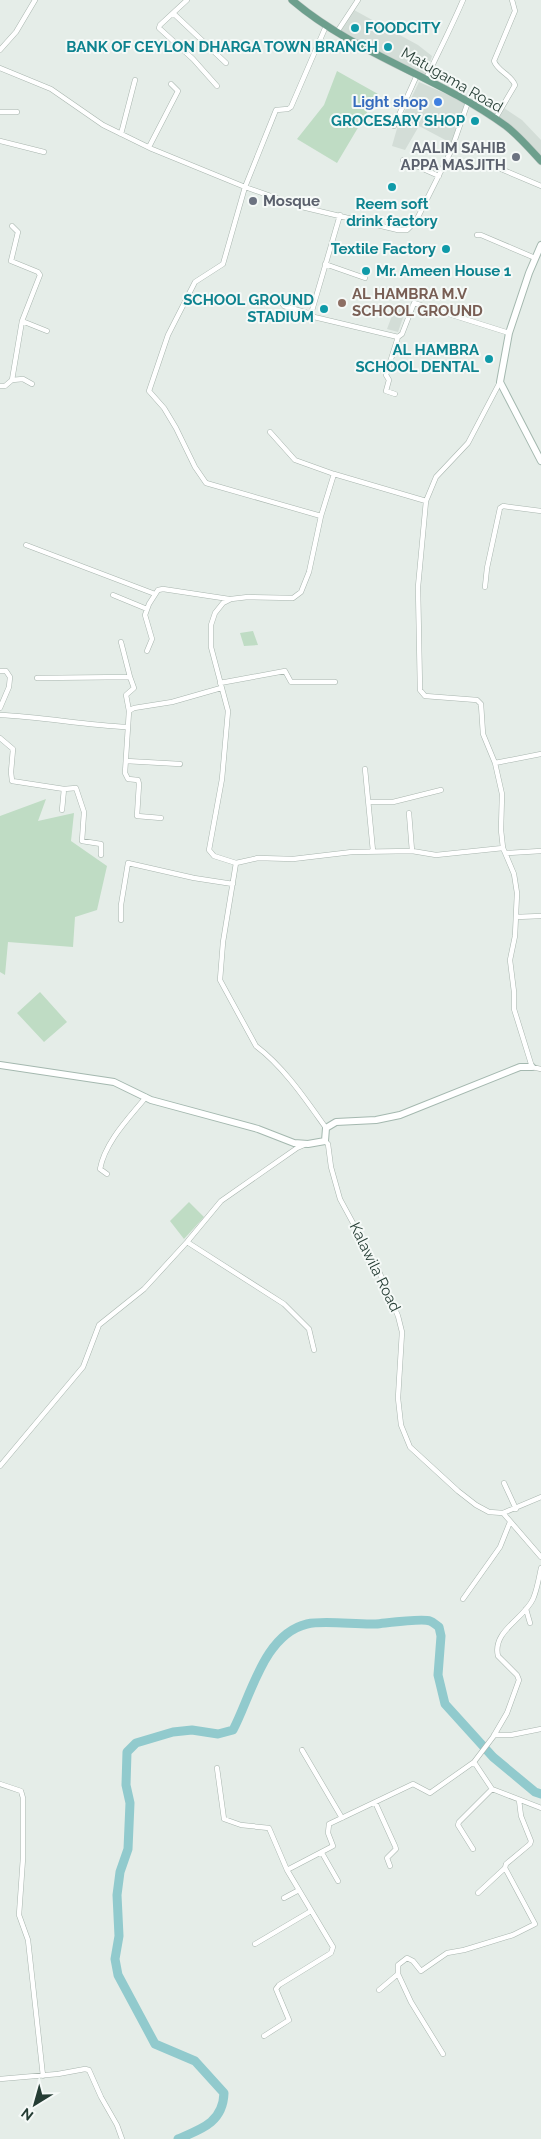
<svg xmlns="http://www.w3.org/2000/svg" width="541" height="2139" viewBox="0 0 541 2139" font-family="Raleway,sans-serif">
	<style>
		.built { fill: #d3ddd7 }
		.green { fill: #bfdcc4 }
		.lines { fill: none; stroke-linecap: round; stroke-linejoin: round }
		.river { stroke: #91cacd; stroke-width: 9 }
		.street-casing { stroke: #a8b5ae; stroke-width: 5.5 }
		.secondary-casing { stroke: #a4b8af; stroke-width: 8 }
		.primary-casing { stroke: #c2c9c6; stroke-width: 8 }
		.street { stroke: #fff; stroke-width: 4.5 }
		.secondary { stroke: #fff; stroke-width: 6 }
		.primary { stroke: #6d9f8d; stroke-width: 7 }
		.culture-dot { fill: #0f9aa8; stroke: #f5f9f7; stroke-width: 2 }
		.shop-dot { fill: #3f7fe0; stroke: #f5f9f7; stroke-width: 2 }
		.worship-dot { fill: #6b7280; stroke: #f5f9f7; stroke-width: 2 }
		.education-dot { fill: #8d6e63; stroke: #f5f9f7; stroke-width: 2 }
		.labels { text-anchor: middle; stroke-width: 4; stroke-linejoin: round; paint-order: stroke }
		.culture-label { font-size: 15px; font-weight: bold; fill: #0d838f; stroke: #f5f9f7; text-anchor: end }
		.street-label { font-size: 15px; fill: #253d34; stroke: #f5f9f7 }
		.shop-label { font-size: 15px; font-weight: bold; fill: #366cbe; stroke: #f5f9f7; text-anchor: end }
		.worship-label { font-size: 15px; font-weight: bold; fill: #5b616d; stroke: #f5f9f7; text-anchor: end }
		.education-label { font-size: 15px; font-weight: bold; fill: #785e54; stroke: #f5f9f7; text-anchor: start }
	</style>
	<rect width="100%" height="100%" fill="#e5ede8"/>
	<path class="built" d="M 354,10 L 418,45 L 432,56 L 426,76 L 340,32 Z
		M 419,82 L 467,103 L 451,143 L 419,126 L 405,150 L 392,146 L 398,125 Z
		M 504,108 L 522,120 L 541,140 L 541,159 L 497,119 Z
		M 396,305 L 406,309 L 398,332 L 387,329 Z"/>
	<path class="green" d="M 337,71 L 378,94 L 337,163 L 297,139 L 324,105 Z
		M 253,631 L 258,645 L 244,646 L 240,633 Z
		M 46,799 L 38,821 L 74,813 L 71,841 L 107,866 L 97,910 L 75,917 L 73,947 L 8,942 L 5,975 L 0,972 L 0,816 Z
		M 40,992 L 67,1022 L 44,1042 L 17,1013 Z
		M 189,1202 L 204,1217 L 184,1239 L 170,1221 Z"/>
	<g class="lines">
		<path class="river" d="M 178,2139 C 202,2129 223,2122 224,2093 L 195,2061 L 155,2044 L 118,1975 L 115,1959 L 119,1936 L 117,1895 L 120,1872 L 128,1849 L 130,1803 L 126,1785 L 127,1752 L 136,1743 L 173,1732 L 192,1730 L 218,1734 L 233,1730 C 251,1696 264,1634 307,1624 C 324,1620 357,1625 376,1624 C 387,1623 422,1618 430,1621 C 433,1622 436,1625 439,1627 L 441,1636 L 438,1675 L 445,1704 L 493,1757 L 535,1792 L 541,1794"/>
		<defs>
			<path id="street" d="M 187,0 L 160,25 L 159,28 L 193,59 L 217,86
				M 173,13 L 226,63
				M 337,32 L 358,0
				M 0,50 L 16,32 L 35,0
				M 0,68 L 51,89 L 103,125 L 152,149 L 245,187 L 302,207 L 398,230 L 407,230 L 416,221 L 451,151 L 468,102
				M 426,79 C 438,53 452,26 463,0
				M 0,112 L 17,112
				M 495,119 L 515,85 C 511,74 498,72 494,61 L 515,11 L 512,0
				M 383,121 L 394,126 L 417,75
				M 121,134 L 135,80
				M 0,141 L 44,152
				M 149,147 L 178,91 L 171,84
				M 403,160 L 439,176
				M 501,169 L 541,186
				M 340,215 L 311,314 L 314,317 L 398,337 L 402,334 L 414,303 L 509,333
				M 12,226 L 18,232 L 11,261 L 38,272 L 40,275 L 22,321 L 12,380 L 23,379 L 32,384
				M 477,235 L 481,235 L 535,258
				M 325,264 L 365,278
				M 279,299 L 284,306 L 311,314
				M 22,321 L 47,331
				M 500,382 L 468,443 L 436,477 L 426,501 L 418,587 L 420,690 L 425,696 L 477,700 L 481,704 L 483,734 L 495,763 L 502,794 L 501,830 L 503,848 L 514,874 L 517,893 L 515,936 L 510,960 L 514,992 L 514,1009 L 532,1067 L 541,1069
				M 0,386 L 5,386 L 12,380
				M 395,394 L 386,391 L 389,380 L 386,375 L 398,337
				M 270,432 L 295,460 L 334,474
				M 321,516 L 206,483 L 195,467 L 176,428 L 164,408 L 149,391 L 168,335 L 195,282 L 223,264 L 245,187 L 276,110 L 288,109 L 291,107 L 326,26
				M 26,545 L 155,594
				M 485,587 L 487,568 L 500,508 L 503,506 L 541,511
				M 113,595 L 147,609
				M 121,642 L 130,677
				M 147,651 L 152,639 L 145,615 L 149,604 L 158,590 L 163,589 L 229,599
				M 0,671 L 6,671 L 10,677 L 9,687 L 0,708
				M 37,678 L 130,677 L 134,688 L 126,695 L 129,711
				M 220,683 L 285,671 L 291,682 L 335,682
				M 0,715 C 43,717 84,725 127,727
				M 0,738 L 13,749 L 11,772 L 12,781 L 64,789 L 62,810
				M 126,761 L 180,764
				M 495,763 L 541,754
				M 365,769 L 373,851
				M 64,789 L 76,788 L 84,812 L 82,841 L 101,844 L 101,855
				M 369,802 L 393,802 L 441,790
				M 409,813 L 412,851
				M 161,818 L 137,816 L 139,784 L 138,780 L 128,779 L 125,773 L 129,711 L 134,708 L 172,702 L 221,688
				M 506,853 L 541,851
				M 236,863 L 258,858 L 293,859 L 352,852 L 412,851 L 436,855 L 503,848
				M 516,917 L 541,916
				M 121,920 L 121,905 L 128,863 L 194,878 L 233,884
				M 326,1128 C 306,1100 284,1067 256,1046 L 220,980 L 223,942 L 236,863 L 214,856 L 209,850 L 222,779 L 228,711 L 211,647 L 211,625 L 215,613 L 223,603 L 231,599 L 248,597 L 293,598 L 301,592 L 309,572 L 321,516 L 334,474 L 426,501
				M 325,1141 L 328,1144 L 331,1167 L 340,1199 L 378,1269 L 398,1316 L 402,1332 L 398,1398 L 401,1425 L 410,1447 L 458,1491 L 476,1505 L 489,1512 L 503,1513 L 541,1497
				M 107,1174 L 100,1169 C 105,1142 129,1118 146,1097
				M 187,1242 L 284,1304 L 309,1329 L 314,1350
				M 0,1466 L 83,1367 L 99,1325 L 144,1289 L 187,1242 L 221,1201 L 297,1148 L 304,1145
				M 504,1483 L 516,1509
				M 503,1513 L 541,1557
				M 541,1568 C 539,1578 537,1590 533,1599 C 524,1619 492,1631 498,1656 L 517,1675 L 519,1680 L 507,1713 L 493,1737 L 474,1762 L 492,1789 L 541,1808
				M 463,1599 L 500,1547 L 510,1522
				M 526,1609 L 530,1623
				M 494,1735 L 511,1735 L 541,1729
				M 302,1750 L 342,1818
				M 217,1768 L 224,1819 L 241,1825 L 269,1828 L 287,1870 L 333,1947 L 331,1953 L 279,1985 L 276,1989 L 289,2020 L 264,2036
				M 0,1784 L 21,1791 L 23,1798 L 23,1858 L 19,1915 L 28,1940 L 43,2076
				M 375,1802 L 395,1846 L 396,1849 L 387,1858 L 390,1866
				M 473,1849 L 458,1825 L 459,1822 L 492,1789
				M 322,1853 L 338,1881
				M 287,1870 L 333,1846 L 328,1833 L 329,1824 L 413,1784 L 430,1793 L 474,1762
				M 478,1893 L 505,1868
				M 284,1898 L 299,1890
				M 255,1944 L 311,1911
				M 398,1974 L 411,2002 L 443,2054
				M 379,1990 L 398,1974 L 398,1965 L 407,1958 L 413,1961 L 421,1971 L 447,1953 L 464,1950 L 513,1935 L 535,1924 L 505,1868 L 506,1864 L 530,1844 L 531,1841 L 521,1816 L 519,1800
				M 0,2079 L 58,2074 L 85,2069 L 89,2070 L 101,2097 L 117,2125 L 122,2139"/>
			<path id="secondary" d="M 541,245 L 529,273 L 509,333 L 500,382 L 541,461
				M 0,1065 L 114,1082 L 151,1100 L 258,1129 L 294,1143 L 308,1144 L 325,1141 L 326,1128 L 336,1122 L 376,1120 L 400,1115 L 520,1067 L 532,1067"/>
			<path id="primary" d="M 292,0 C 355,54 439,77 506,126 C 519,136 530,149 541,161"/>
		</defs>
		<use href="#street" class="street-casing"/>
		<use href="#secondary" class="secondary-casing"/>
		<use href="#primary" class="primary-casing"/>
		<use href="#street" class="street"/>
		<use href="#secondary" class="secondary"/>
		<use href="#primary" class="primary"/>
	</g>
	<g class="culture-dot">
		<circle cx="355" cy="28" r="5"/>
		<circle cx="388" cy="47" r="5"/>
		<circle cx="475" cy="121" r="5"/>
		<circle cx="392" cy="187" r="5"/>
		<circle cx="446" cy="249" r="5"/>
		<circle cx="366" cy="271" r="5"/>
		<circle cx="324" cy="309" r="5"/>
		<circle cx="489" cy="359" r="5"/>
	</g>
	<circle class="shop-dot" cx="438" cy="102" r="5"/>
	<g class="worship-dot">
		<circle cx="516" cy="157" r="5"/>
		<circle cx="253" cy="201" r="5"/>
	</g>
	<circle class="education-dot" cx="342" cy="303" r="5"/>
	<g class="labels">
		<g class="culture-label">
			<text x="365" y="33" text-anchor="start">FOODCITY</text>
			<text x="378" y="52">BANK OF CEYLON DHARGA TOWN BRANCH</text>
			<text x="465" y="126">GROCESARY SHOP</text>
			<text x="392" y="209" text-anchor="middle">Reem soft<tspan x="392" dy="17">drink factory</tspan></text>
			<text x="436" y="254">Textile Factory</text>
			<text x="376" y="276" text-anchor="start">Mr. Ameen House 1</text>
			<text x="314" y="305">SCHOOL GROUND<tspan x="314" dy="17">STADIUM</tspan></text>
			<text x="479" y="355">AL HAMBRA<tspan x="479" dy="17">SCHOOL DENTAL</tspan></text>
		</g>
		<g class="street-label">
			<text transform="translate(452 80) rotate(30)" y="5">Matugama Road</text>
			<text transform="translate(375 1267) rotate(64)" y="5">Kalawila Road</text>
		</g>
		<g class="shop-label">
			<text x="428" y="107">Light shop</text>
		</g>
		<g class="worship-label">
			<text x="506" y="153">AALIM SAHIB<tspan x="506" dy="17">APPA MASJITH</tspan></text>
			<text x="263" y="206" text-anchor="start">Mosque</text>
		</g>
		<g class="education-label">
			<text x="352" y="299">AL HAMBRA M.V<tspan x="352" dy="17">SCHOOL GROUND</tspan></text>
		</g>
	</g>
	<g transform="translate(35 2104) rotate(217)" stroke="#f5f9f7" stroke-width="4" paint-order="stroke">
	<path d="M0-4L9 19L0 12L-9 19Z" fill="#253d34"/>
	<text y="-8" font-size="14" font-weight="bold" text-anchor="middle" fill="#253d34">N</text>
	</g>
</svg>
